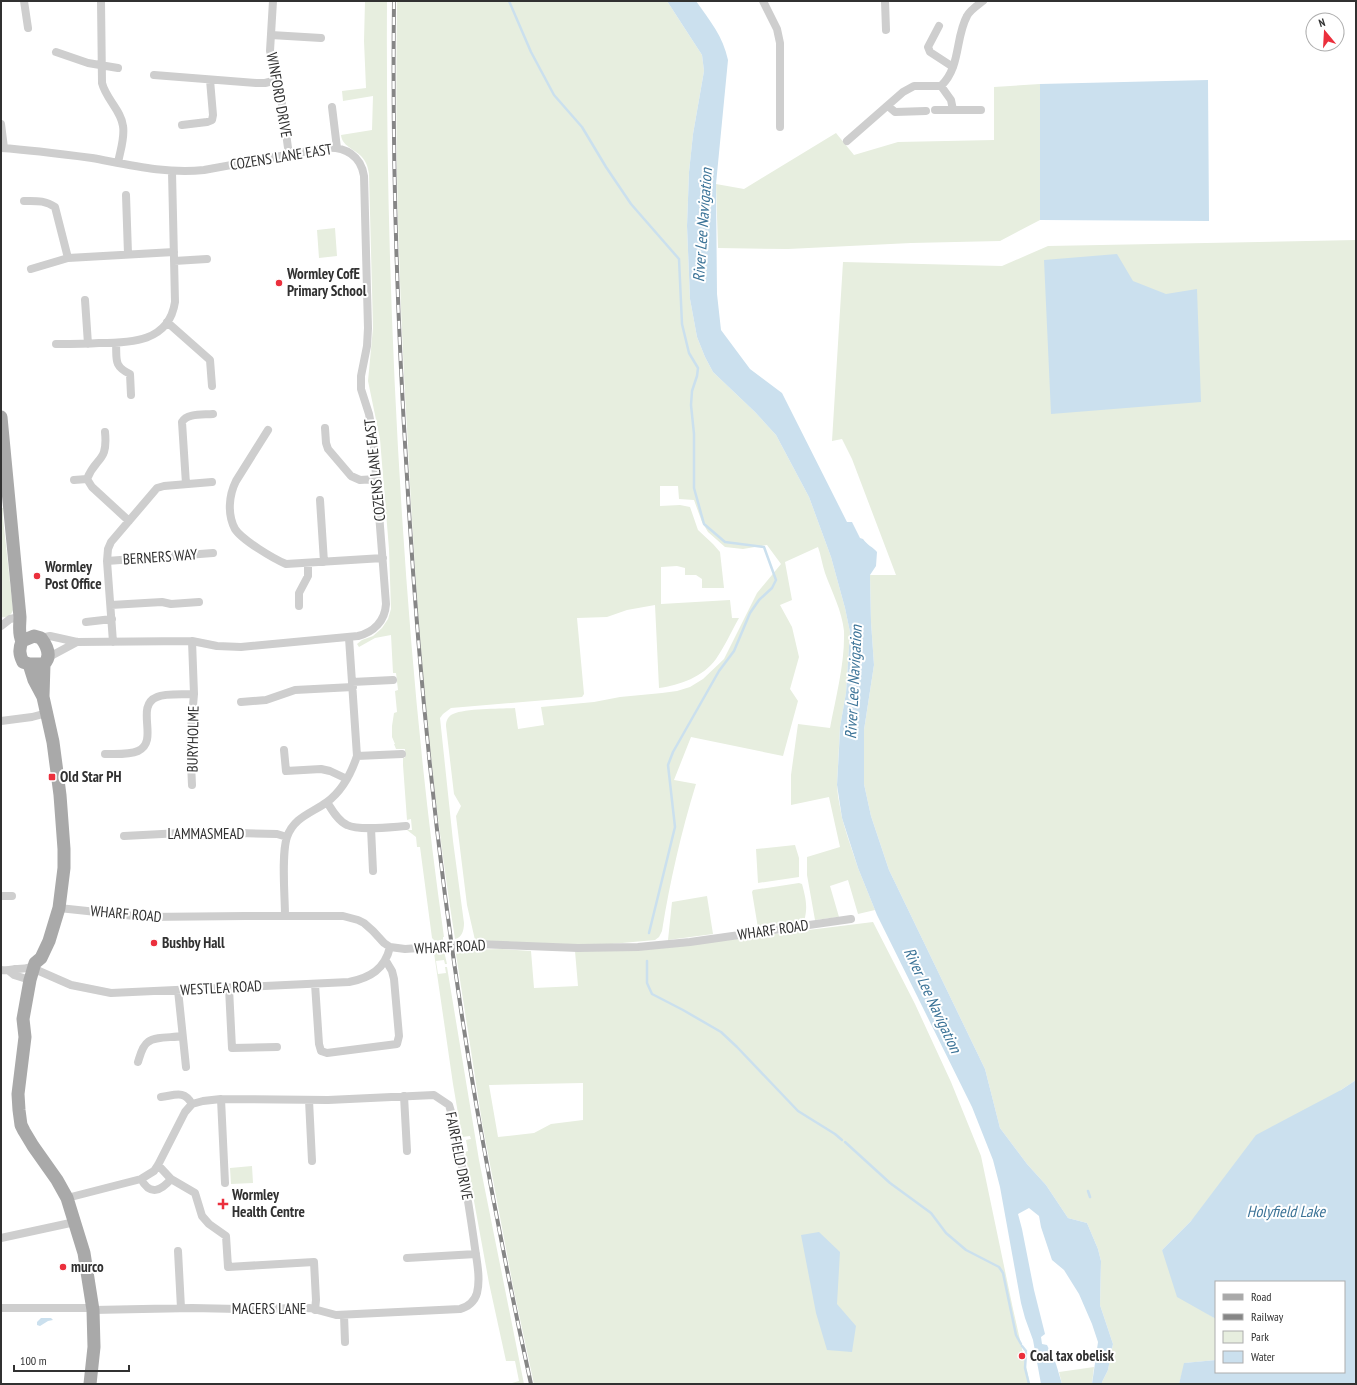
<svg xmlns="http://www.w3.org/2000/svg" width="1357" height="1385" viewBox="0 0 1357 1385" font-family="'PT Sans Narrow',sans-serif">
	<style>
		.green { fill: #e7eedf; fill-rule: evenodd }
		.water { fill: #cbe0ee }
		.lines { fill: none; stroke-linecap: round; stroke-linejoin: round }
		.stream { stroke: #cbe0ee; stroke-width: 2.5 }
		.street { stroke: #cecece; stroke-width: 8 }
		.primary { stroke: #a9a9a9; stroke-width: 13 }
		.rail-casing { stroke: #868686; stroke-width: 4 }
		.rail { stroke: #fff; stroke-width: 2.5; stroke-dasharray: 8; stroke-linecap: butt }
		.poi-dot { fill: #eb2f3c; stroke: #fff; stroke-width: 1.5 }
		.labels { text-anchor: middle; stroke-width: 4; stroke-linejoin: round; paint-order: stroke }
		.street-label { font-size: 15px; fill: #313131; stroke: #fff }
		.poi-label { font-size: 15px; font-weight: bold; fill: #313131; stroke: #fff; text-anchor: start }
		.water-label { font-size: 16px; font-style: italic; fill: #3b7397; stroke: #fff }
	</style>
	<rect width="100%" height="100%" fill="#fff"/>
	<path class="green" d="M 365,1 L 387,1 C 386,172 391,344 402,515 C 411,656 424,797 444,937 L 443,937 L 443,940 L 435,941 L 432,938 L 420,847 L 417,847 L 416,837 L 407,830 L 412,830 L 411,819 L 407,820 L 403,765 L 403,758 L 405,758 L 405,749 L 396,749 L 394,744 L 395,744 L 392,737 L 392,726 L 394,713 L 397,712 L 395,691 L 398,690 L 396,673 L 393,673 L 391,635 L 375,638 L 359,647 L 357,644 L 362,640 L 373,636 L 382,628 L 388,619 L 391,609 L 389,549 L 380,439 L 368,381 L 373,328 L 369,174 C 368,167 366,161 361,156 C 354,149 342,146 341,135 L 372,130 L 373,96 L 343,101 L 342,91 L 366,88 L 364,41 Z
		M 397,1 L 667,1 L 702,55 L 704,71 L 693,134 L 689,172 L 687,226 L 690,299 L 697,337 L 705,357 L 713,372 L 755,412 L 776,435 L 809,497 L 831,557 L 845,608 L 850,632 L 846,693 L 840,727 L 837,785 L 838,796 L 842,818 L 847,835 L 858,868 L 875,910 L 858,914 L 848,880 L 830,886 L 839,917 L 815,920 L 807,875 L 807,857 L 840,847 L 829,797 L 791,805 L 791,775 L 798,724 L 830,728 C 836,696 845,663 844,631 C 842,611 832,592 825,573 C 822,564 821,555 818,547 L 785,562 L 792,600 L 780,605 L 792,627 L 799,657 L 790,689 L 798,701 L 783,756 L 691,737 L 674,780 L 696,784 C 681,833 670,881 662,931 L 659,937 L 655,940 L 600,945 L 478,942 L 475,940 L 467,905 L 456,816 L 461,806 L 454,794 L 446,726 C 446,722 447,718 451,715 C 462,708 501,709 515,708 L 518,729 L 544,725 L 541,707 L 594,702 L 620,697 L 662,693 L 677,691 L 690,687 L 703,679 L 724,659 L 757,593 L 781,564 L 767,545 L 743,549 L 725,547 L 708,532 L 702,522 L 694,500 L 679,499 L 678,486 L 660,486 L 660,506 L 680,505 L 690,507 L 698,530 L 713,544 L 720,552 L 724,588 L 702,588 L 702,579 L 696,575 L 685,575 L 685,568 L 677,566 L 661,567 L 661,604 L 730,600 L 732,618 L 739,618 C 731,632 725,646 716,659 C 703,677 680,685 659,688 L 655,605 L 627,610 L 607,617 L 577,618 L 584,694 L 582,697 L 451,708 L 443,714 L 440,718 L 453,841 L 464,923 C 464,930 462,938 455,939 C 429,776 416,610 408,445 C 404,381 401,316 399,252 C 396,168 396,84 397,1 Z
		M 1040,84 L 1040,220 L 1000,241 L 911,243 L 788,249 L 718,248 L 716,184 L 744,189 L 836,133 L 854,155 L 898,142 L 994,140 L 994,87 Z
		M 335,228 L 337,256 L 319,258 L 317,230 Z
		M 1356,240 L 1356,1080 L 1341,1090 L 1191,1221 L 1162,1250 L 1199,1308 L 1216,1319 L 1216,1360 L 1185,1363 L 1179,1384 L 1102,1384 L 1102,1382 L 1108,1370 L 1113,1344 L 1100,1305 L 1101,1261 L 1098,1249 L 1087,1223 L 1068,1218 L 1046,1185 L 1027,1164 L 1000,1128 L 985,1069 L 889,870 L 871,816 L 864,784 L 864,730 L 874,665 L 871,622 L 870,575 L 896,575 L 852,459 L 842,439 L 832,441 L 843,262 L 1002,266 L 1048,246 Z
		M 1,508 L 3,508 L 3,518 L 13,610 C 11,616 7,618 1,617 Z
		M 795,845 L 799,858 L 799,877 L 758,883 L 756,849 Z
		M 799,883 L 802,884 C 806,899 808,907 804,922 L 758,928 L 752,892 L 753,890 Z
		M 707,896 L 713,934 L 668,940 L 672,902 Z
		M 873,922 L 915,1004 L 951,1082 L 981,1156 L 1013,1309 L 1030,1384 L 534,1384 L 514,1291 L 482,1122 L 456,954 L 456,950 L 502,949 L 531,951 L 534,988 L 578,986 L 575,951 L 628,951 L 664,948 ZM 583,1083 L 583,1120 L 551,1124 L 534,1133 L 498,1137 L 489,1085 Z
		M 444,951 L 447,964 L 445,964 L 444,960 L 436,961 L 438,974 L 446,973 L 445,967 L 447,967 L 479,1160 L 524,1384 L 512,1384 L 512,1383 L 519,1381 L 515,1361 L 506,1361 L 489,1283 L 465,1152 L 468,1151 L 466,1140 L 471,1139 L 470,1136 L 462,1137 L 453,1084 L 434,953 Z
		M 252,1166 L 253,1183 L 231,1184 L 230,1168 Z
		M 1094,1367 L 1092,1384 L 1062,1384 L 1059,1372 Z"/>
	<path class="water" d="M 667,1 L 696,1 C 710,21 723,36 728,60 L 716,184 L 717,294 L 721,330 L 750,369 L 782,393 L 847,522 L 852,522 L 860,538 L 863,539 C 867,545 873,547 877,552 L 876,566 L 870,575 L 871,622 L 874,665 L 864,730 L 864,784 L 871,816 L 889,870 L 985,1069 L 1000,1128 L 1027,1164 L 1046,1185 L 1068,1218 L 1087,1223 L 1098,1249 L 1101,1261 L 1100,1305 L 1113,1344 L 1108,1370 L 1102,1382 L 1102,1384 L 1092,1384 L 1098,1342 L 1092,1324 L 1079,1294 L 1064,1270 L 1052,1260 L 1041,1227 L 1039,1216 L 1029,1208 L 1018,1214 L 1022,1229 L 1034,1290 L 1045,1334 L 1041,1337 L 1042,1344 L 1047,1345 L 1056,1364 L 1062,1384 L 1041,1384 L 1033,1340 L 1025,1318 L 1021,1303 L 1000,1187 L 993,1160 L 972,1107 L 877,915 L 858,868 L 842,818 L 837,785 L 839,749 L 840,727 L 846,693 L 850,632 L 845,608 L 831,557 L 809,497 L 776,435 L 755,412 L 713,372 L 705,357 L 697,337 L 690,299 L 687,226 L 689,172 L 693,134 L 704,71 L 702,55 Z
		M 1208,80 L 1209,221 L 1040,220 L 1040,84 Z
		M 1117,254 L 1133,281 L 1166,294 L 1197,289 L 1201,402 L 1051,414 L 1044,260 Z
		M 1356,1080 L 1356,1384 L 1179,1384 L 1184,1363 L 1216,1360 L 1216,1372 L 1344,1372 L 1344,1282 L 1216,1282 L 1216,1319 L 1177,1297 L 1162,1250 L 1191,1221 L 1256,1135 L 1341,1090 Z
		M 819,1232 L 840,1252 L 837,1304 L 856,1326 L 852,1352 L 827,1350 L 816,1313 L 801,1235 Z
		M 41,1318 L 51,1318 L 53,1320 L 48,1321 L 40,1326 L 37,1325 L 37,1322 Z"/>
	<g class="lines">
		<path class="stream" d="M 509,1 L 531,52 L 554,95 L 582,127 L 606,167 L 631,204 L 679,259 L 682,324 L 689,353 L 698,368 L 697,376 L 692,391 L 691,405 L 694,434 L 694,488 L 704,524 L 725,542 L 764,547 L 776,580 L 772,588 L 759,600 L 750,613 L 734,651 L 719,671 L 673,752 L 668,765 L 675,827 L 649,933
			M 647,961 L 647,983 L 652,994 L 683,1010 L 721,1032 L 737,1047 L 798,1111 L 835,1134 L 842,1140
			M 845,1142 L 890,1183 L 931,1213 L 946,1233 L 966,1250 L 999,1267 L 1003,1273 L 1016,1335 L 1021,1344
			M 1088,1191 L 1090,1197
			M 1022,1346 L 1026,1351
			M 1026,1353 L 1025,1368 L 1029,1384"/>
		<path class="street" d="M 24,1 L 28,28
			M 101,1 L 102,83 C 106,99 121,110 123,126 C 125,138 120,151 118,163
			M 273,1 L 270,51 L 281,97 L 289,155
			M 763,1 L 777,29 L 780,43 L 780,127
			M 885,1 L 886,30
			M 939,26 L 928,47 L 930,52 L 953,67
			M 271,35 L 321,38
			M 56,52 L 88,63 L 118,68
			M 154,75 L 256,83 L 265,83 L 277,80
			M 941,86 L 951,100 L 953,110
			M 888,106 L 895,112 L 926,111
			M 332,107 L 337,148
			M 935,110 L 981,110
			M 1,124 L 4,148
			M 182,125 L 207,122 L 212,120 L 213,115 L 210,80
			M 847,141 L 903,92 L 914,86 L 941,86 C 961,67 955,38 967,16 C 970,10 978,5 983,1
			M 1,148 C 31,150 62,154 92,158 C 130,165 166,174 204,170 L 325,148 C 345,146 361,156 364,176 L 368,328 L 367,346 L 361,376 L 361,389 L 369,414 L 373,436 L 386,604 C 385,621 374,632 358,636 L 241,647 L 217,646 L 192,641 L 77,642 L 50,636 L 41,638
			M 126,195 L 128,254
			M 24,201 C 36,201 45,200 55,207 L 68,258
			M 174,261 L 207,259
			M 31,269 L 68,258 L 174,252
			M 85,300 L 88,344
			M 167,322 L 210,360 L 212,386
			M 116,343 C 117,359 113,366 130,374 L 131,395
			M 56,344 C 70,344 85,344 99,343 C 131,343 169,342 175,302 L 172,172
			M 325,428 L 326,443 L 328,449 L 351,476 L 360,480 L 377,479
			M 268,430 L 236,481 C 229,495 227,514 235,529 C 242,540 274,559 286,564 L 383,558
			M 105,432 C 108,463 96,456 87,479 L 92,487 L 129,521
			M 74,480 L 87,479
			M 186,484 L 182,422 C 187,413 203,415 213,414
			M 320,500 L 324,562
			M 107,561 L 213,553
			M 111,605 L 162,602 L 171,604 L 199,602
			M 299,606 L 299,593 L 308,576 L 308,563
			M 86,622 L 112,619
			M 1,626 L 10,619 L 20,617
			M 192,641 L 194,694 L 190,740 L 192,785
			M 113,642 L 107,561 L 108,549 L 111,542 L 157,488 L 164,486 L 212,482
			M 49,657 L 77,642
			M 352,682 L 393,680
			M 241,702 L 266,700 L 295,690 L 353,687
			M 1,721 L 32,717 L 47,713
			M 284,750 L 286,771 L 321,769 L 330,771 L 347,779
			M 105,754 C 115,754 129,755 138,751 C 160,741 134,706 157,697 C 166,693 184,695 194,694
			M 357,756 L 402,754
			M 327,802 C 332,810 338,821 347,825 C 359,831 391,827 406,826
			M 371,828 L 373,871
			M 124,836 L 200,832 L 277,834 L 287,837
			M 1,896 L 12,896
			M 59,908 L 144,917 L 246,916 L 343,916 L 358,920 L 364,923 L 373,931 L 384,943 L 390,947 L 405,949 L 475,944 L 578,948 L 638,947 L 690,942 L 851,919
			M 285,916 C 285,896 281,855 287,837 C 294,817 312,813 327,802 C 342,791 351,774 357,756 L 349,638
			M 1,970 C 7,971 10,970 15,969 C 23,968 28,970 35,964
			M 9,971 L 14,975 L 30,980
			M 39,971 L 71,985 L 111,993 L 349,982 C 370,978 385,969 390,947
			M 315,984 L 319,1044 L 321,1051 L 327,1053 L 397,1044 L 399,1036 L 394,979 L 392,971 L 386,961
			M 229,988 L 232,1048 L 277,1047
			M 178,990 L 186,1067
			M 138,1062 C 140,1056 142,1046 148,1042 C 156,1036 172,1038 182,1036
			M 404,1096 L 407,1151
			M 161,1097 C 176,1095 184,1090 192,1104
			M 221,1099 L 225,1183
			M 309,1100 L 312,1161
			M 141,1179 C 150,1196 161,1191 171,1179 L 158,1165
			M 171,1179 L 195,1193 L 202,1216 L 209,1224 L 226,1236 L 228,1267 L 314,1262 L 316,1300 L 315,1310
			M 67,1198 L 141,1179 L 154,1171 L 158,1165 L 185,1112 L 192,1104 L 203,1101 L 221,1099 L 328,1100 L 434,1095 L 449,1105 L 452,1115 C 461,1156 468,1199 474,1241 C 476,1258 481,1277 477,1293 C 475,1301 468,1307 460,1309 L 336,1315 L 310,1308 L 239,1309 L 192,1308 L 93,1310
			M 1,1238 L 75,1222
			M 178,1251 L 181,1308
			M 407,1258 L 476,1254
			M 1,1308 L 93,1308
			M 344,1315 L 345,1342"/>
		<path class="primary" d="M 1,417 L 20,617 C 20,625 18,634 22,641
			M 34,636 L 41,638 C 47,646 52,656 44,664 L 29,664 L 23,662 C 19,654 19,649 22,641 Z
			M 29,664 L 34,680 L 43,697 L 53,742 L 60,795 L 64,849 L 64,868 L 59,908 L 49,941 L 41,958 L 35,963 L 30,980 L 23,1019 L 25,1037 L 18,1094 L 19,1110 L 21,1125 L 24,1131 L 33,1146 L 57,1180 L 67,1198 L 84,1253 L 93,1310 L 94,1347 L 90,1384
			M 43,696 L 44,664"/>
		<defs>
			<path id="rail" d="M 394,1 C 392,160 397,318 407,477 C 419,689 441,900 477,1109 C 493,1201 511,1293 531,1384"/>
		</defs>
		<use href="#rail" class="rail-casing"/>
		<use href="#rail" class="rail"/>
	</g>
	<g class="poi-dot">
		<circle cx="279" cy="283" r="4"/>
		<circle cx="37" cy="576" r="4"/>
		<rect x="48" y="773" width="8" height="8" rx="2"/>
		<circle cx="154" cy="943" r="4"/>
		<path d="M221 1198h4v4h4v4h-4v4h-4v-4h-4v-4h4z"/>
		<circle cx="63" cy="1267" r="4"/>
		<circle cx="1022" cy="1356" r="4"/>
	</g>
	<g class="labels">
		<g class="street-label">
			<text transform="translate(279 95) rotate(80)" y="5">WINFORD DRIVE</text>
			<text transform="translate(281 157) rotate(-9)" y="5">COZENS LANE EAST</text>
			<text transform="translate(375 470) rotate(-96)" y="5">COZENS LANE EAST</text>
			<text transform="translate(160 557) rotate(-4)" y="5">BERNERS WAY</text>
			<text transform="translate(193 739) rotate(-89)" y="5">BURYHOLME</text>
			<text x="206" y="839">LAMMASMEAD</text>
			<text transform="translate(126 914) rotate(5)" y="5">WHARF ROAD</text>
			<text transform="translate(773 930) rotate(-8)" y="5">WHARF ROAD</text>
			<text transform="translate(450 947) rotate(-3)" y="5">WHARF ROAD</text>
			<text transform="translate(221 988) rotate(-3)" y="5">WESTLEA ROAD</text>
			<text transform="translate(459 1156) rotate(79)" y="5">FAIRFIELD DRIVE</text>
			<text x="269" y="1314">MACERS LANE</text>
		</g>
		<g class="poi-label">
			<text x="287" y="279">Wormley CofE<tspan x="287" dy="17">Primary School</tspan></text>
			<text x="45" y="572">Wormley<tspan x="45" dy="17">Post Office</tspan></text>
			<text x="60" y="782">Old Star PH</text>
			<text x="162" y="948">Bushby Hall</text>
			<text x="232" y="1200">Wormley<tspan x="232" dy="17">Health Centre</tspan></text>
			<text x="71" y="1272">murco</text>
			<text x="1030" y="1361">Coal tax obelisk</text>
		</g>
		<g class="water-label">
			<text transform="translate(702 225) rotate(-86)" y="6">River Lee Navigation</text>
			<text transform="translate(853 682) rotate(-87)" y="6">River Lee Navigation</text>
			<text transform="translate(933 1000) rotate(65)" y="6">River Lee Navigation</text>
			<text x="1286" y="1217">Holyfield Lake</text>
		</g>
	</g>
	<rect width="1357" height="1385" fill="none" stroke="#313131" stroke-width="4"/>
	<rect x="1215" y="1281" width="130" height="92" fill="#ffffff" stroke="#adadad"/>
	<rect x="1223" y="1294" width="20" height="6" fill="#a9a9a9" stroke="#adadad"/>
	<text x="1251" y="1301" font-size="12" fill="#313131">Road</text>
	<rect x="1223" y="1314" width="20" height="6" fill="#868686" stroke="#adadad"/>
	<text x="1251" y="1321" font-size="12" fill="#313131">Railway</text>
	<rect x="1223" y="1331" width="20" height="12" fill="#e7eedf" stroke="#adadad"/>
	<text x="1251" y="1341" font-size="12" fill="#313131">Park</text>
	<rect x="1223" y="1351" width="20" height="12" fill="#cbe0ee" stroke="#adadad"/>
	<text x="1251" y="1361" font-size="12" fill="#313131">Water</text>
	<g transform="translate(1325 32) rotate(342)"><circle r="19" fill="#ffffff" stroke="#adadad"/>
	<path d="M0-3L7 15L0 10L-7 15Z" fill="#eb2f3c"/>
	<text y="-6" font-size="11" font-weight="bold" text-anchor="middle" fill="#313131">N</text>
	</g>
	<path d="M14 1365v6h115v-6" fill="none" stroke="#313131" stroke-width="2"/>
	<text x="20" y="1365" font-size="12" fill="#313131" stroke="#ffffff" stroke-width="3" paint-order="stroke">100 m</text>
</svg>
